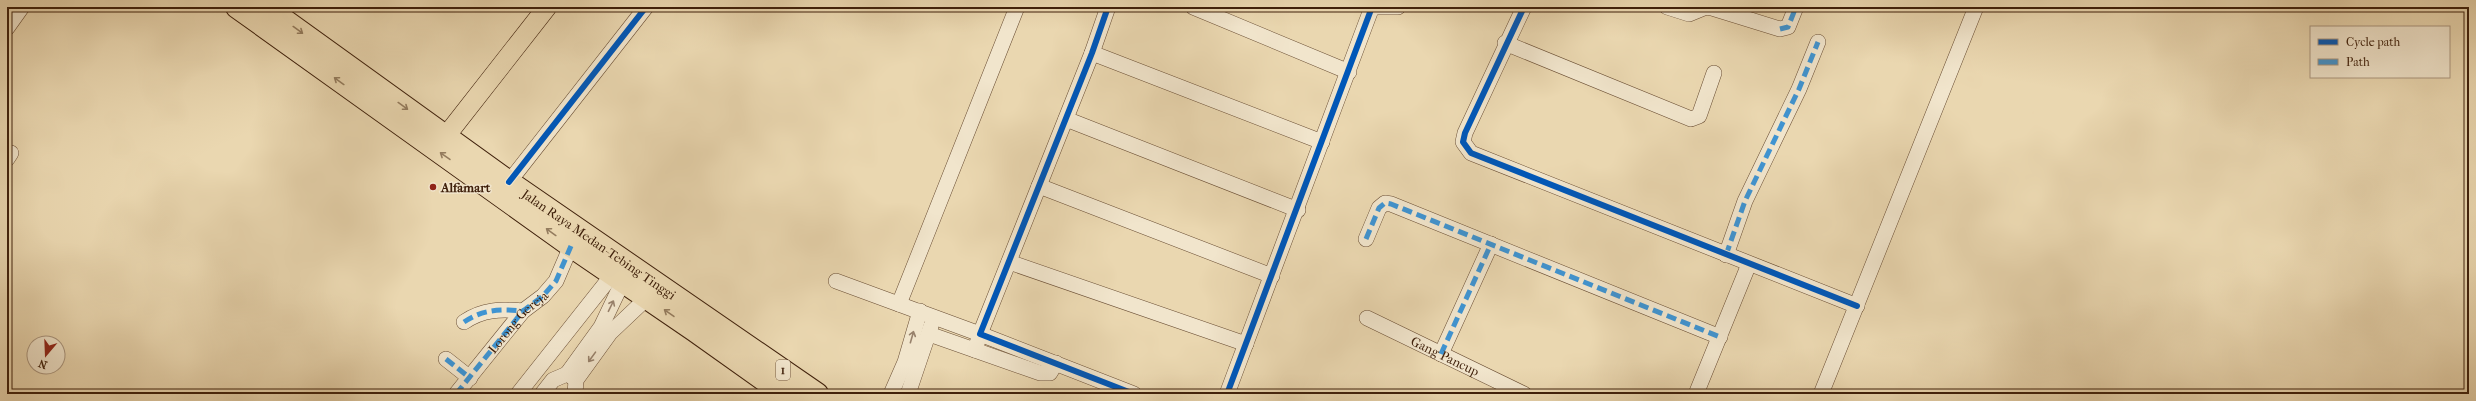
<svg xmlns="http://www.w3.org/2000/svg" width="2476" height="401" viewBox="0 0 2476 401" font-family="'IM FELL French Canon',serif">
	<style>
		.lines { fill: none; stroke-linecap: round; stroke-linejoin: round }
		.minor-casing { stroke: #6a4e34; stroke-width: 16 }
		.major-casing { stroke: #3f200b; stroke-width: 20 }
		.highway-casing { stroke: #3f200b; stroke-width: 24 }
		.minor { stroke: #f1e5cc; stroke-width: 15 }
		.major { stroke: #ead7b0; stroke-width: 19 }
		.highway { stroke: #ead7b0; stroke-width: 22 }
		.quiet { stroke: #3f94d2; stroke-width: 5; stroke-dasharray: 10 5; stroke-linecap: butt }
		.cycleway-casing { stroke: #f1e5cc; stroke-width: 8 }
		.cycleway { stroke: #0057b8; stroke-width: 6 }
		.oneway { stroke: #947c5e }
		.oneway2 { stroke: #98826c }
		.poi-dot { fill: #8f2418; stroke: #f1e5cc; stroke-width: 1.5 }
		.labels { text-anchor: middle; stroke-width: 3; stroke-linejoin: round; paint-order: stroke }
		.shield { fill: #f1e5cc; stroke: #745b45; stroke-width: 1 }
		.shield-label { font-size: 12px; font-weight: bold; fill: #3f200b }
		.poi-label { font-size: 13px; font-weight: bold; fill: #3f200b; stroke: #f1e5cc; text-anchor: start }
		.street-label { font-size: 13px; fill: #3f200b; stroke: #f1e5cc }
	</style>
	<rect width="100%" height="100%" fill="#ead7b0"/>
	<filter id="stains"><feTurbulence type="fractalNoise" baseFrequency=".005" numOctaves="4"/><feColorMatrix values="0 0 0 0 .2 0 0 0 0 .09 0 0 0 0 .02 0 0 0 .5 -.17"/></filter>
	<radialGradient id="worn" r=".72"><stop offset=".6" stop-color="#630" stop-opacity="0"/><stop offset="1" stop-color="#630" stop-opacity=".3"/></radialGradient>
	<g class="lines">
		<defs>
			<g id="minor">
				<path d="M 1108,7 L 1092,53 L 980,334 L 1134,394"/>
				<path d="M 1193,7 L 1349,72"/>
				<path d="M 1369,7 L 1398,7"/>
				<path d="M 1524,7 L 1465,133 L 1463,142 L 1471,153 L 1857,306"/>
				<path d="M 1667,7 L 1689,14 L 1706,7 L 1712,8 L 1780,29 L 1788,27 L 1796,7"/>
				<path d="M 7,28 L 22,7"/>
				<path d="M 1505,43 L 1691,119 L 1699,116 L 1714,73"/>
				<path d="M 1092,53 L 1322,142"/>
				<path d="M 1066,119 L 1298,210"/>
				<path d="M 7,159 L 11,153"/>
				<path d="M 509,182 L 646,7"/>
				<path d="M 1039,186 L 1272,276"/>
				<path d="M 1366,239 L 1379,208 L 1385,203 L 1391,204 L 1720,337"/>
				<path d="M 1726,255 L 1745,201 L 1799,89 L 1818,42"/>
				<path d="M 1009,262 L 1246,344"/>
				<path d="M 836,281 L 980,334 L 975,350"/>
				<path d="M 899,304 L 1017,7"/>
				<path id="s1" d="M 1367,318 L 1524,394"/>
				<path d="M 464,322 C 483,309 501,309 523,311"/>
				<path d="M 929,334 L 1040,373 L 1050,373 L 1056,363"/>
				<path d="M 1441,354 L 1491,244"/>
				<path d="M 446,359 L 470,378"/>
				<path d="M 567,374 L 601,327 L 623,281"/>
				<path d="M 456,394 L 523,311 L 543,296 L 556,281 L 571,246"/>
				<path d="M 518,394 L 613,274"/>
				<path d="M 542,394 L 553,380 L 567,374 L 575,379"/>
				<path d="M 575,394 L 576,380 L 610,333 L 647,298"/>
				<path d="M 891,394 L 905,362 L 920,311"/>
				<path d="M 908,394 L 931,326"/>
				<path d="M 1227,394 L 1372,7"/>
				<path d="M 1696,394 L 1749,264"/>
				<path d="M 1821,394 L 1976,7"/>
			</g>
			<path id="major" d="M 446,136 L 547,7"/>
			<g id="highway">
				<path d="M 237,7 L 571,246 L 694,330 L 784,394"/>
				<path id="s2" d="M 266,7 L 509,182 L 817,394"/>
			</g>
		</defs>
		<use href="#minor" class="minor-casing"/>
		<use href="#major" class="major-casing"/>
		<use href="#highway" class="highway-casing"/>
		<use href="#minor" class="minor"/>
		<use href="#major" class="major"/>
		<use href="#highway" class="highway"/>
		<g class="quiet">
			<path d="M 1780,29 L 1788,27 L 1796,7"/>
			<path d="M 1366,239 L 1379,208 L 1385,203 L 1391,204 L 1720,337"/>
			<path d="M 1726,255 L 1745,201 L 1799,89 L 1818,42"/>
			<path d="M 464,322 C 483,309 501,309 523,311"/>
			<path d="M 1441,354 L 1491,244"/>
			<path d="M 446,359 L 470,378"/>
			<path id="s3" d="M 456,394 L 523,311 L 543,296 L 556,281 L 571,246"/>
		</g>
		<defs>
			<path id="cycleway" d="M 1108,7 L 1092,53 L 980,334 L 1134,394
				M 1524,7 L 1465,133 L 1463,142 L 1471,153 L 1857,306
				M 509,182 L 646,7
				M 1227,394 L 1372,7"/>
		</defs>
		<use href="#cycleway" class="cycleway-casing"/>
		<use href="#cycleway" class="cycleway"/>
	</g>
	<defs><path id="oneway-shaft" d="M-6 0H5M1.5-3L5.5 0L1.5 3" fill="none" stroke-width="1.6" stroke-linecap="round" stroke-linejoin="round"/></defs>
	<g class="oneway">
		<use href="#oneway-shaft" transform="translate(298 30) rotate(36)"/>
		<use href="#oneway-shaft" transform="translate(339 81) rotate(-144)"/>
		<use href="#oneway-shaft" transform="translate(403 106) rotate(36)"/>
		<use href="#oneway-shaft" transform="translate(445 156) rotate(-145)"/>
		<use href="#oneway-shaft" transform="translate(551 232) rotate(-144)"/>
		<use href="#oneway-shaft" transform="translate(669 313) rotate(-145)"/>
	</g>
	<g class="oneway2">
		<use href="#oneway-shaft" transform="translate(611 306) rotate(-64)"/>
		<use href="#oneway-shaft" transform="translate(912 337) rotate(-74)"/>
		<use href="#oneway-shaft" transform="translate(592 357) rotate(126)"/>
	</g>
	<circle class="poi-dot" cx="433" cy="187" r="4"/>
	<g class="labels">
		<rect class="shield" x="776" y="360" width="14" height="20" rx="3"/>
		<g class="shield-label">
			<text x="783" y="374">1</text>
		</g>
		<g class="poi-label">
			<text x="441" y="192">Alfamart</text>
		</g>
		<g class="street-label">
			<text dy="5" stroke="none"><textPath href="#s2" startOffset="409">Jalan Raya Medan-Tebing Tinggi</textPath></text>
			<text dy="5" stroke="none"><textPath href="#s3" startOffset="95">Lorong Gereja</textPath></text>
			<text dy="5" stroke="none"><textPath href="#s1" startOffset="87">Gang Pancup</textPath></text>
		</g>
	</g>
	<rect width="2476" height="401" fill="none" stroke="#ead7b0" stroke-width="24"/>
	<rect x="8" y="8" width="2460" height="385" fill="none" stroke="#3f200b" stroke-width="2"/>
	<rect x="12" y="12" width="2452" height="377" fill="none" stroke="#3f200b"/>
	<rect x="2310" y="26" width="140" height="52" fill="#f1e5cc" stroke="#aa967f"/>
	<rect x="2318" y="39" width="20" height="6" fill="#0057b8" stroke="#aa967f"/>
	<text x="2346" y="46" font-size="12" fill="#3f200b">Cycle path</text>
	<rect x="2318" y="59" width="20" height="6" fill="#3f94d2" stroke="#aa967f"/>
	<text x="2346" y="66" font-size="12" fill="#3f200b">Path</text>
	<g transform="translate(46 355) rotate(199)"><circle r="19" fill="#f1e5cc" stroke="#aa967f"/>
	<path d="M0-3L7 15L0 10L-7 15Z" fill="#8f2418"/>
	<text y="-6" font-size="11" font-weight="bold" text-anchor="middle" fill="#3f200b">N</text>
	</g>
	<rect width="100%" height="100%" filter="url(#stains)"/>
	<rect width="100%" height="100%" fill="url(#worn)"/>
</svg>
